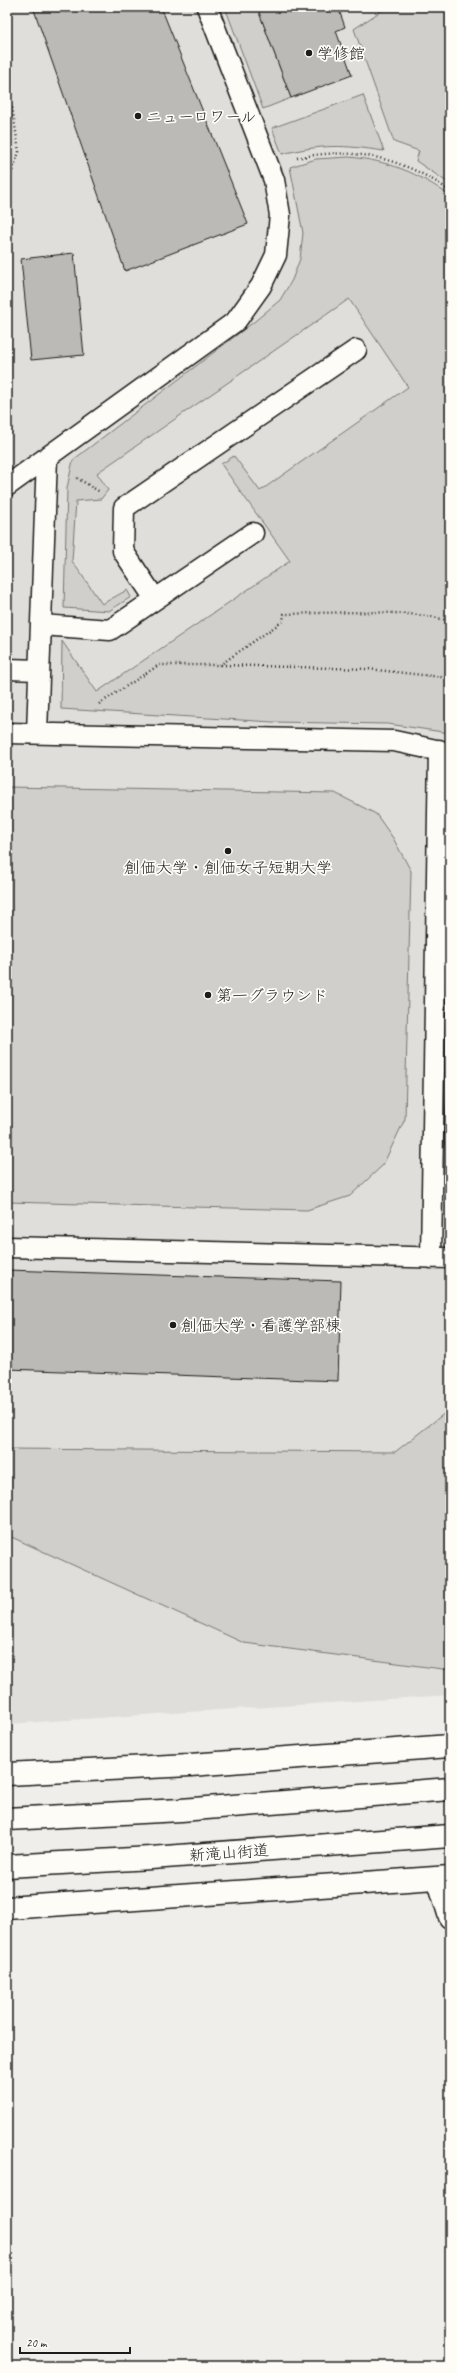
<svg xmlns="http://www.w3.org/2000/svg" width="457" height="2373" viewBox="0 0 457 2373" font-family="Caveat,'Klee One',sans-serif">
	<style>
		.built { fill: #e0deda }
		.green { fill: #d0cfcc; stroke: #767674 }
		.building { fill: #bbbab6; stroke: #1c1c1c }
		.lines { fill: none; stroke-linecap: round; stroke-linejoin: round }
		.lane-casing { stroke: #1c1c1c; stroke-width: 23 }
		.secondary-casing { stroke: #1c1c1c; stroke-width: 25 }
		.path { stroke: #1c1c1c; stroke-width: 2.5; stroke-dasharray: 1 3; stroke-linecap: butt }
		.lane { stroke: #fdfcf7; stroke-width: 20 }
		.secondary { stroke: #fdfcf7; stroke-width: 22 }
		.poi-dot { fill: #1c1c1c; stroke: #fdfcf7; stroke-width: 1.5 }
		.labels { text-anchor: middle; stroke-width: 3.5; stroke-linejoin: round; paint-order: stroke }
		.poi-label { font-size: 16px; fill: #1c1c1c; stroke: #fdfcf7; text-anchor: start }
		.street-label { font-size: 16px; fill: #1c1c1c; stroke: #fdfcf7 }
	</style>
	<rect width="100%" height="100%" fill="#f0eeea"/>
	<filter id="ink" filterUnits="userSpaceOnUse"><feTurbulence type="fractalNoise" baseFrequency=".025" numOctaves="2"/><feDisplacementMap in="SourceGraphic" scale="8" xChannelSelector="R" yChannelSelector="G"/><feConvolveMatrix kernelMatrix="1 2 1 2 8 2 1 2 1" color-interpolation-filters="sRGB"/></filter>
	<g filter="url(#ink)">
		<path class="built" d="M 7,7 L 450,7 L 450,1695 L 7,1724 Z"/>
		<path class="green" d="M 225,7 L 257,7 L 291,98 L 263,109 Z
			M 387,7 L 450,7 L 450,184 L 416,161 L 419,151 L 394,142 L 354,29 Z
			M 363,95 L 384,151 C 343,145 323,144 282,154 L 272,128 Z
			M 348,157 C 387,160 419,173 450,196 L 450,733 L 388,724 L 273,722 L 61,709 L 62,641 L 97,692 L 290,561 L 221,464 L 234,456 L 260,491 L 408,387 L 349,299 L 97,473 L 108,490 L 101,499 L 76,501 L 72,561 L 102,604 L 127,590 L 131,597 L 109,611 L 64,608 L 67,488 L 73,460 L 255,321 L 280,300 L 292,280 L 300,259 L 303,233 L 290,167 L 316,159 Z
			M 7,787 L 335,793 L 376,814 L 393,838 L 411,871 L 405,1119 L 383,1165 L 350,1196 L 307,1210 L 7,1202 Z
			M 450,1409 L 450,1670 L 244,1643 L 7,1535 L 7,1449 L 395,1452 Z"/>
		<path class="building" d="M 33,7 L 161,7 L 248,224 L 125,271 Z
			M 257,7 L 338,7 L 345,27 L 336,31 L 352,75 L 291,98 Z
			M 74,253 L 84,355 L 31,360 L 21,259 Z
			M 450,1042 L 450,1177 L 442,1176 Z
			M 7,1270 L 341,1281 L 338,1381 L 7,1369 Z"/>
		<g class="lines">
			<defs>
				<path id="lane" d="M 7,486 L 236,321 L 261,286 L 276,255 L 280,215 L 274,180 L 207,7
					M 155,599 L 123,551 L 124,508 L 356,350
					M 41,625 L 110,630 L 253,533
					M 7,669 L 39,670
					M 7,733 L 394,741 L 450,753
					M 37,733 L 47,457
					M 7,1247 L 450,1258
					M 431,1258 L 439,750"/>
				<path id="secondary" d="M 7,1774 L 190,1765 L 450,1746
					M 7,1819 L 181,1810 L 450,1789
					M 7,1866 L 151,1858 L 450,1836
					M 438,1878 L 450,1917
					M 7,1908 L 450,1877"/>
			</defs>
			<use href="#lane" class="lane-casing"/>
			<use href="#secondary" class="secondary-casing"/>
			<path class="path" d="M 7,102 L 12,106 L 19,152 L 7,186
				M 297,158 C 353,146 404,158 450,191
				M 77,478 L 100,492
				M 221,665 L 368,669 L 450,678
				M 99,704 L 159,665 L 220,665 L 283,621 L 284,614 C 333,613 404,608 450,621"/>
			<use href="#lane" class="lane"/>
			<use href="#secondary" class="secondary"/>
		</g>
	</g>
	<g class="poi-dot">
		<circle cx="309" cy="53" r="4"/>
		<circle cx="138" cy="116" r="4"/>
		<circle cx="228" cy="851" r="4"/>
		<circle cx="208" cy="995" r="4"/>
		<circle cx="173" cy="1325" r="4"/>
	</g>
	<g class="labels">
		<g class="poi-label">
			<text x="317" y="59">学修館</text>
			<text x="146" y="122">ニューロワール</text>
			<text x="228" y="873" text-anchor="middle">創価大学・創価女子短期大学</text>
			<text x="216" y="1001">第一グラウンド</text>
			<text x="181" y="1331">創価大学・看護学部棟</text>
		</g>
		<g class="street-label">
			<text transform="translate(229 1852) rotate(-4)" y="6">新滝山街道</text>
		</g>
	</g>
	<rect width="457" height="2373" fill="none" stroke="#fdfcf7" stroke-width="24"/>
	<rect x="12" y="12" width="433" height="2349" fill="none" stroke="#1c1c1c" stroke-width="1.5" filter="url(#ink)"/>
	<path d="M20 2347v6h110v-6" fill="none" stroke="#1c1c1c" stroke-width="2"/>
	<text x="26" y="2347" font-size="12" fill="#1c1c1c" stroke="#fdfcf7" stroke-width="3" paint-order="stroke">20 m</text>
</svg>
